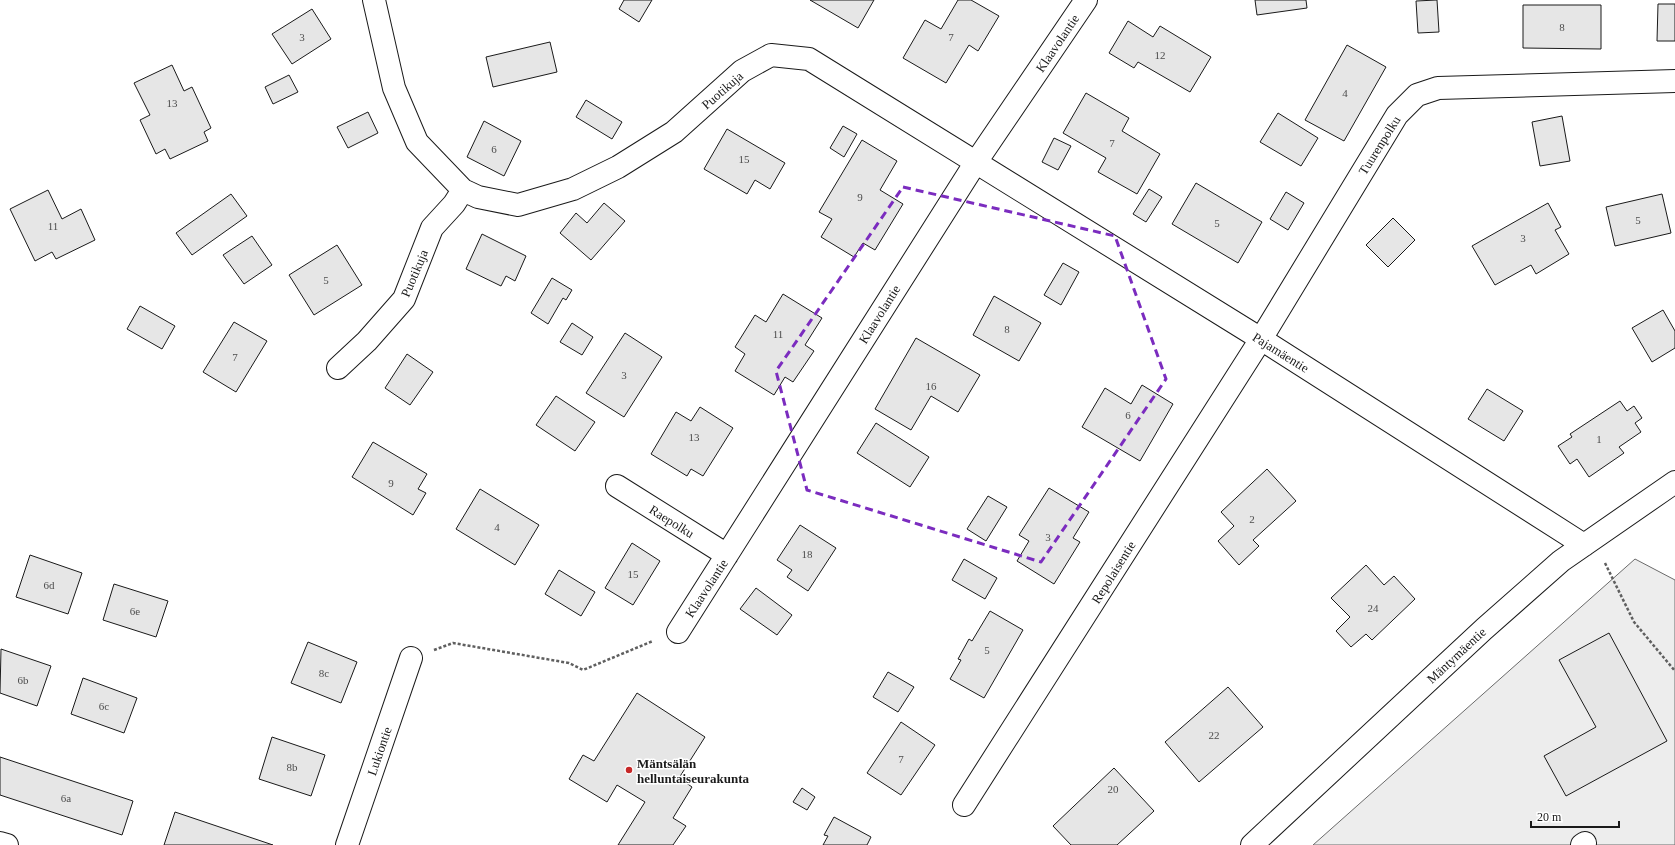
<svg xmlns="http://www.w3.org/2000/svg" width="1675" height="845" viewBox="0 0 1675 845" font-family="'Times New Roman',serif">
	<style>
		.green { fill: #ededed; stroke: #6a6a6a }
		.building { fill: #e6e6e6; stroke: #1a1a1a }
		.lines { fill: none; stroke-linecap: round; stroke-linejoin: round }
		.minor-casing { stroke: #1a1a1a; stroke-width: 24 }
		.path { stroke: #5f5f5f; stroke-width: 2.5; stroke-dasharray: 3 2; stroke-linecap: butt }
		.minor { stroke: #fff; stroke-width: 22 }
		.marked { fill: none; stroke: #7b2cbf; stroke-width: 3; stroke-dasharray: 8 5; stroke-linejoin: round }
		.poi-dot { fill: #c62828; stroke: #fff; stroke-width: 1.5 }
		.labels { text-anchor: middle; stroke-width: 3; stroke-linejoin: round; paint-order: stroke }
		.number-label { font-size: 11px; fill: #4d4d4d }
		.street-label { font-size: 13px; fill: #1a1a1a; stroke: #fff }
		.poi-label { font-size: 13px; font-weight: bold; fill: #1a1a1a; stroke: #fff; text-anchor: start }
	</style>
	<rect width="100%" height="100%" fill="#fff"/>
	<path class="green" d="M 1635,559 L 1675,580 L 1675,845 L 1313,845 Z"/>
	<path class="building" d="M 624,0 L 652,0 L 639,22 L 619,9 Z
		M 810,0 L 874,0 L 858,28 Z
		M 958,0 L 971,0 L 999,16 L 978,51 L 969,45 L 946,83 L 903,58 L 925,20 L 941,29 Z
		M 1255,0 L 1306,0 L 1307,8 L 1257,15 Z
		M 1437,0 L 1439,32 L 1418,33 L 1416,1 Z
		M 1658,4 L 1675,4 L 1675,41 L 1657,41 Z
		M 1523,5 L 1601,5 L 1601,49 L 1523,48 Z
		M 312,9 L 331,39 L 292,64 L 272,34 Z
		M 1128,21 L 1153,37 L 1160,26 L 1211,57 L 1190,92 L 1138,62 L 1134,68 L 1109,53 Z
		M 550,42 L 557,72 L 493,87 L 486,57 Z
		M 1347,45 L 1386,67 L 1344,141 L 1305,120 Z
		M 172,65 L 184,91 L 192,87 L 211,128 L 204,132 L 208,141 L 170,159 L 165,149 L 156,154 L 140,120 L 150,115 L 134,83 Z
		M 289,75 L 298,92 L 273,104 L 265,87 Z
		M 1086,93 L 1129,118 L 1122,131 L 1160,154 L 1137,194 L 1098,172 L 1106,158 L 1063,133 Z
		M 586,100 L 622,122 L 612,139 L 576,117 Z
		M 368,112 L 378,133 L 348,148 L 337,127 Z
		M 1278,113 L 1318,138 L 1301,166 L 1260,142 Z
		M 1562,116 L 1570,161 L 1540,166 L 1532,122 Z
		M 484,121 L 521,141 L 504,176 L 467,157 Z
		M 843,126 L 857,134 L 844,157 L 830,148 Z
		M 727,129 L 785,163 L 770,189 L 755,180 L 747,194 L 704,169 Z
		M 1054,138 L 1071,146 L 1058,170 L 1042,162 Z
		M 862,140 L 897,161 L 880,190 L 903,204 L 875,250 L 863,243 L 854,257 L 821,237 L 832,219 L 819,212 Z
		M 1196,183 L 1262,222 L 1238,263 L 1172,224 Z
		M 1149,189 L 1162,197 L 1146,222 L 1133,214 Z
		M 48,190 L 62,219 L 81,209 L 95,240 L 56,259 L 52,252 L 35,261 L 10,209 Z
		M 1286,192 L 1304,203 L 1288,230 L 1270,219 Z
		M 231,194 L 247,216 L 192,255 L 176,233 Z
		M 1662,194 L 1671,233 L 1615,246 L 1606,207 Z
		M 604,203 L 625,221 L 591,260 L 560,233 L 576,213 L 587,223 Z
		M 1548,203 L 1561,227 L 1555,230 L 1569,254 L 1536,274 L 1531,265 L 1495,285 L 1472,246 Z
		M 1393,218 L 1415,240 L 1388,267 L 1366,245 Z
		M 482,234 L 526,256 L 515,281 L 506,276 L 501,286 L 466,269 Z
		M 252,236 L 272,265 L 244,284 L 223,255 Z
		M 337,245 L 362,285 L 314,315 L 289,275 Z
		M 1063,263 L 1079,272 L 1061,305 L 1044,295 Z
		M 552,278 L 572,290 L 566,300 L 563,298 L 548,324 L 531,313 Z
		M 783,294 L 822,318 L 805,345 L 814,351 L 793,382 L 785,377 L 774,395 L 735,371 L 745,354 L 735,347 L 755,315 L 766,322 Z
		M 994,296 L 1041,323 L 1019,361 L 973,335 Z
		M 140,306 L 175,326 L 162,349 L 127,329 Z
		M 1663,310 L 1675,331 L 1675,348 L 1652,362 L 1632,328 Z
		M 234,322 L 267,341 L 236,392 L 203,372 Z
		M 572,323 L 593,337 L 582,355 L 560,342 Z
		M 625,333 L 662,357 L 624,417 L 586,393 Z
		M 916,338 L 980,375 L 958,412 L 931,396 L 911,430 L 875,409 Z
		M 407,354 L 433,372 L 410,405 L 385,388 Z
		M 1142,385 L 1173,404 L 1140,461 L 1082,427 L 1105,388 L 1131,404 Z
		M 1487,389 L 1523,411 L 1504,441 L 1468,419 Z
		M 556,396 L 595,422 L 575,451 L 536,425 Z
		M 1620,401 L 1627,411 L 1634,406 L 1642,418 L 1635,423 L 1641,432 L 1619,447 L 1624,453 L 1589,477 L 1577,459 L 1570,464 L 1558,446 L 1572,437 L 1570,434 Z
		M 700,407 L 733,428 L 703,476 L 691,469 L 687,476 L 651,454 L 676,412 L 691,421 Z
		M 876,423 L 929,457 L 910,487 L 857,453 Z
		M 373,442 L 427,474 L 418,489 L 426,493 L 413,515 L 352,477 Z
		M 1267,469 L 1296,501 L 1253,540 L 1259,546 L 1239,565 L 1218,541 L 1234,526 L 1221,512 Z
		M 1049,488 L 1089,512 L 1073,538 L 1080,542 L 1054,584 L 1017,561 L 1029,541 L 1019,535 Z
		M 480,489 L 539,525 L 515,565 L 456,529 Z
		M 988,496 L 1007,507 L 986,541 L 967,529 Z
		M 800,525 L 836,548 L 808,591 L 787,577 L 792,570 L 777,560 Z
		M 632,543 L 660,561 L 633,605 L 605,588 Z
		M 30,555 L 82,573 L 68,614 L 16,597 Z
		M 964,559 L 997,578 L 985,599 L 952,580 Z
		M 1366,565 L 1384,585 L 1394,576 L 1415,599 L 1372,640 L 1366,634 L 1351,647 L 1336,631 L 1350,617 L 1331,598 Z
		M 559,570 L 595,592 L 581,616 L 545,594 Z
		M 114,584 L 168,601 L 156,637 L 103,620 Z
		M 756,588 L 792,615 L 777,635 L 740,609 Z
		M 990,611 L 1023,630 L 984,698 L 950,679 L 961,660 L 958,659 L 969,639 L 972,641 Z
		M 1609,633 L 1667,741 L 1566,796 L 1544,756 L 1596,727 L 1559,660 Z
		M 308,642 L 357,662 L 341,703 L 291,683 Z
		M 1,649 L 51,666 L 37,706 L 0,693 Z
		M 888,672 L 914,687 L 898,712 L 873,697 Z
		M 83,678 L 137,698 L 124,733 L 71,714 Z
		M 1228,687 L 1263,727 L 1199,782 L 1165,742 Z
		M 637,693 L 705,737 L 679,778 L 692,787 L 673,818 L 686,826 L 673,845 L 618,845 L 645,802 L 617,785 L 607,802 L 569,779 L 583,755 L 594,761 Z
		M 901,722 L 935,745 L 901,795 L 867,773 Z
		M 272,737 L 325,755 L 311,796 L 259,779 Z
		M 0,757 L 133,801 L 122,835 L 0,795 Z
		M 1114,768 L 1154,811 L 1117,845 L 1071,845 L 1053,826 Z
		M 802,788 L 815,797 L 807,810 L 793,802 Z
		M 175,812 L 273,845 L 164,845 Z
		M 834,817 L 871,837 L 867,845 L 823,845 L 828,836 L 824,835 Z"/>
	<g class="lines">
		<defs>
			<path id="minor" d="M 374,0 L 394,88 L 417,142 L 463,190
				M 338,368 L 367,341 L 404,299 L 432,228 L 454,204 L 463,190 L 478,197 L 518,205 L 573,189 L 618,167 L 674,132 L 742,71 L 771,55 L 809,59 L 1261,339 L 1584,545
				M 617,486 L 727,555
				M 678,632 L 976,162 L 1086,0
				M 964,805 L 1261,339 L 1397,115 L 1417,95 L 1438,88 L 1675,81
				M 0,843 L 7,845
				M 347,845 L 411,658
				M 1252,845 L 1484,629 L 1561,561 L 1675,482
				M 1582,845 L 1585,843"/>
		</defs>
		<use href="#minor" class="minor-casing"/>
		<path class="path" d="M 1605,563 L 1634,622 L 1675,671
			M 434,650 L 453,643 L 569,663 L 583,670 L 653,641"/>
		<use href="#minor" class="minor"/>
	</g>
	<path class="marked" d="M 903,187 L 1115,236 L 1166,379 L 1041,562 L 807,490 L 776,371 Z"/>
	<circle class="poi-dot" cx="629" cy="770" r="4"/>
	<g class="labels">
		<g class="number-label">
			<text x="1562" y="31">8</text>
			<text x="302" y="41">3</text>
			<text x="951" y="41">7</text>
			<text x="1160" y="59">12</text>
			<text x="1345" y="97">4</text>
			<text x="172" y="107">13</text>
			<text x="1112" y="147">7</text>
			<text x="494" y="153">6</text>
			<text x="744" y="163">15</text>
			<text x="860" y="201">9</text>
			<text x="1638" y="224">5</text>
			<text x="1217" y="227">5</text>
			<text x="53" y="230">11</text>
			<text x="1523" y="242">3</text>
			<text x="326" y="284">5</text>
			<text x="1007" y="333">8</text>
			<text x="778" y="338">11</text>
			<text x="235" y="361">7</text>
			<text x="624" y="379">3</text>
			<text x="931" y="390">16</text>
			<text x="1128" y="419">6</text>
			<text x="694" y="441">13</text>
			<text x="1599" y="443">1</text>
			<text x="391" y="487">9</text>
			<text x="1252" y="523">2</text>
			<text x="497" y="531">4</text>
			<text x="1048" y="541">3</text>
			<text x="807" y="558">18</text>
			<text x="633" y="578">15</text>
			<text x="49" y="589">6d</text>
			<text x="1373" y="612">24</text>
			<text x="135" y="615">6e</text>
			<text x="987" y="654">5</text>
			<text x="324" y="677">8c</text>
			<text x="23" y="684">6b</text>
			<text x="104" y="710">6c</text>
			<text x="1214" y="739">22</text>
			<text x="901" y="763">7</text>
			<text x="292" y="771">8b</text>
			<text x="1113" y="793">20</text>
			<text x="66" y="802">6a</text>
		</g>
		<g class="street-label">
			<text transform="translate(1057 43) rotate(-56)" y="5">Klaavolantie</text>
			<text transform="translate(722 90) rotate(-41)" y="5">Puotikuja</text>
			<text transform="translate(1379 145) rotate(-58)" y="5">Tuurenpolku</text>
			<text transform="translate(414 273) rotate(-67)" y="5">Puotikuja</text>
			<text transform="translate(879 314) rotate(-58)" y="5">Klaavolantie</text>
			<text transform="translate(1281 352) rotate(32)" y="5">Pajamäentie</text>
			<text transform="translate(672 521) rotate(32)" y="5">Raepolku</text>
			<text transform="translate(1113 572) rotate(-58)" y="5">Repolaisentie</text>
			<text transform="translate(706 588) rotate(-57)" y="5">Klaavolantie</text>
			<text transform="translate(1456 655) rotate(-43)" y="5">Mäntymäentie</text>
			<text transform="translate(379 751) rotate(-71)" y="5">Lukiontie</text>
		</g>
		<g class="poi-label">
			<text x="637" y="768">Mäntsälän<tspan x="637" dy="15">helluntaiseurakunta</tspan></text>
		</g>
	</g>
	<path d="M1531 821v6h88v-6" fill="none" stroke="#1a1a1a" stroke-width="2"/>
	<text x="1537" y="821" font-size="12" fill="#1a1a1a" stroke="#ffffff" stroke-width="3" paint-order="stroke">20 m</text>
</svg>
